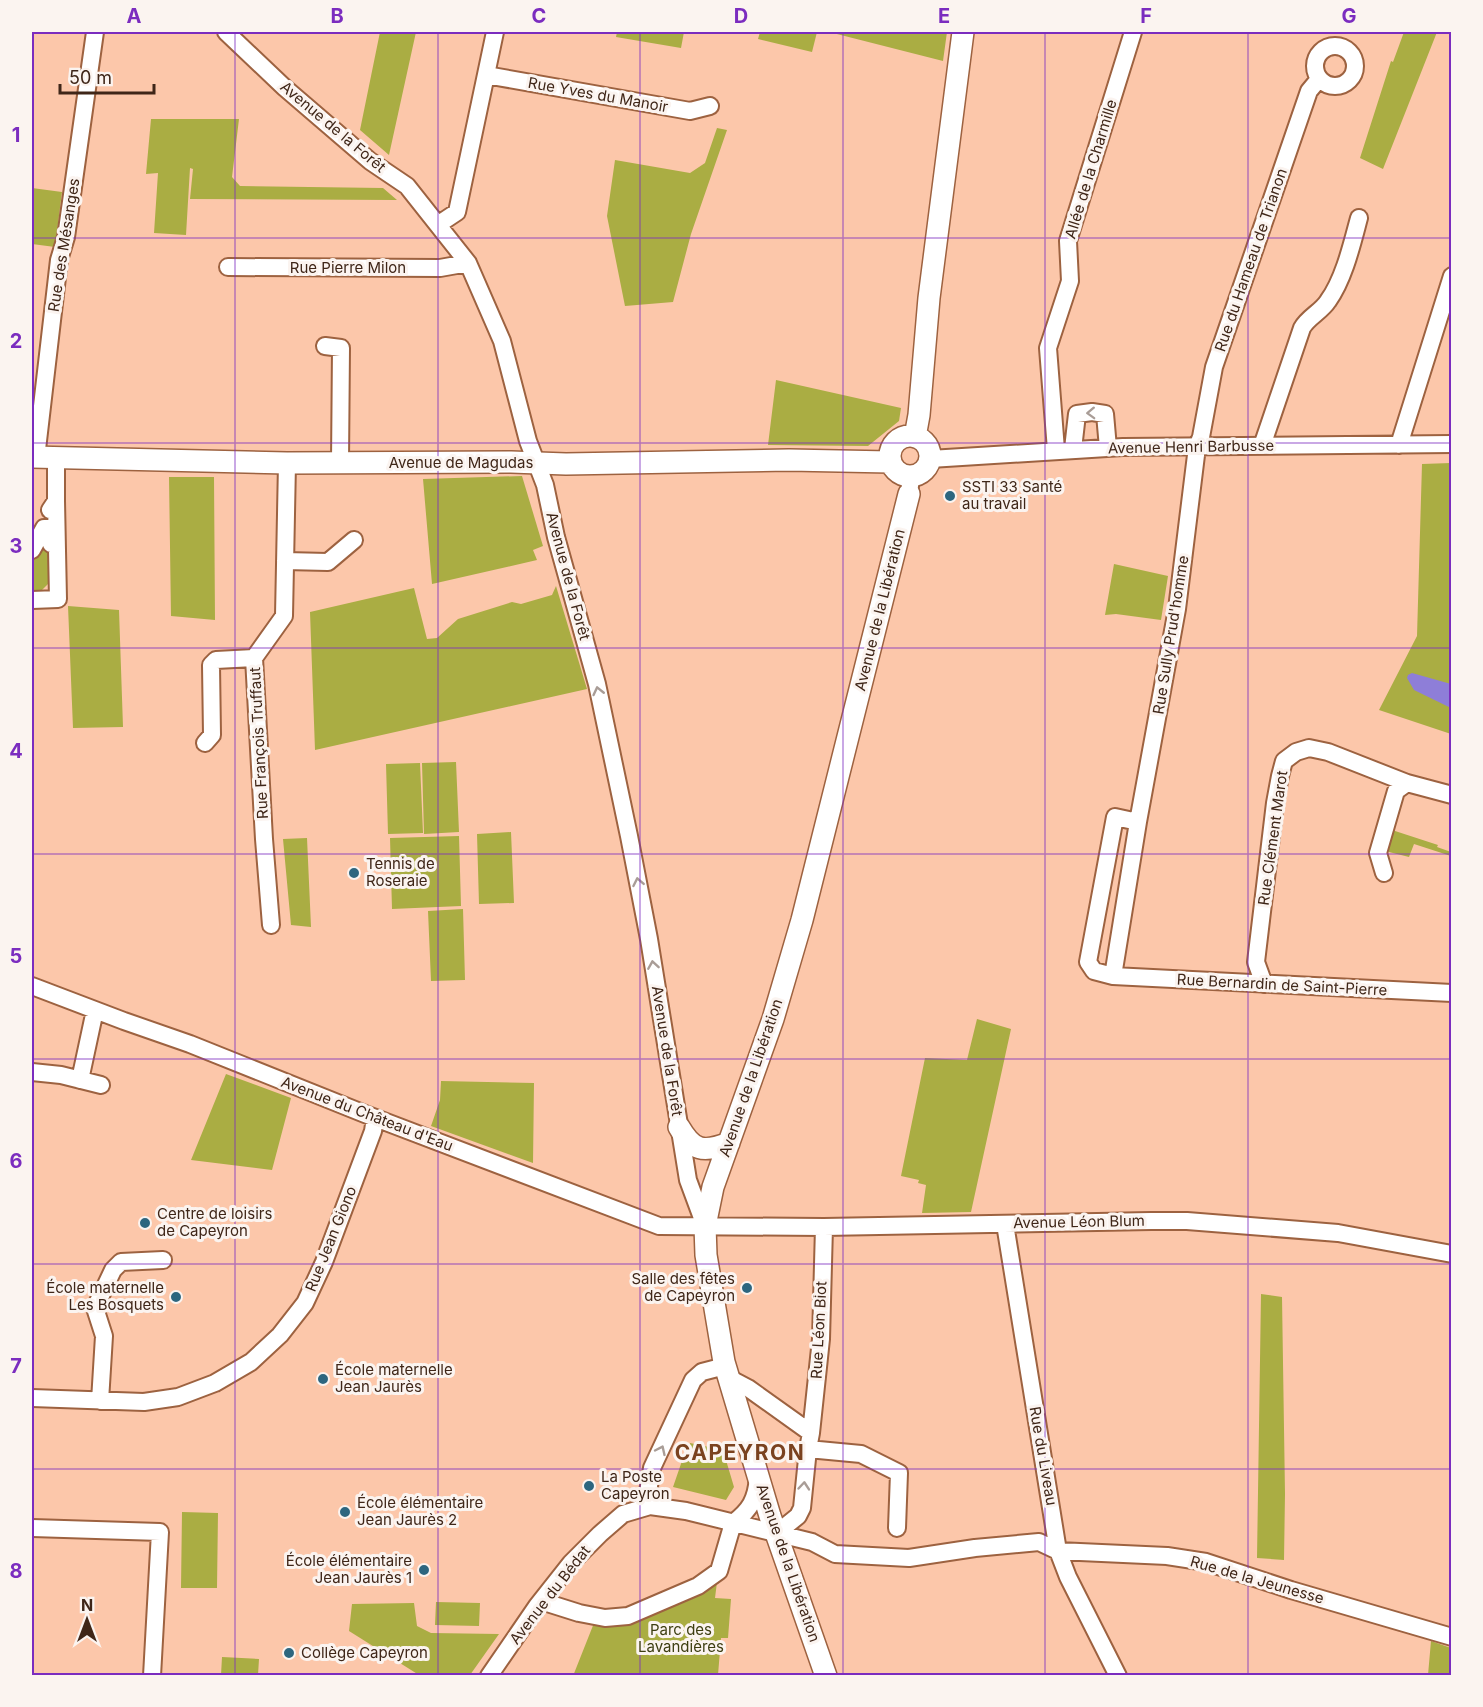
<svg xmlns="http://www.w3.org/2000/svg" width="1483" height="1707" viewBox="0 0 1483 1707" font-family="Inter,sans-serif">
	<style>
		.green { fill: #aaad43 }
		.water { fill: #8e7ed8 }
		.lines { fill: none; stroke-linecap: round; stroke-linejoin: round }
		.minor-casing { stroke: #9d6240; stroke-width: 20 }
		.major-casing { stroke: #9d6240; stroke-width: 24 }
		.minor { stroke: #fff; stroke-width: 16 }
		.major { stroke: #fff; stroke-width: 21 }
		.oneway { stroke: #a99d97 }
		.grid { fill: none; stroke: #7b2cbf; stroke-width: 1.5; stroke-opacity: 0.55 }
		.poi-dot { fill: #2d667f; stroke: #fbf4f0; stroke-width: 2 }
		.labels { text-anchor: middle; stroke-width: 6; stroke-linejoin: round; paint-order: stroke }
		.street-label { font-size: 15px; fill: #3f2618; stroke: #fbf4f0 }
		.poi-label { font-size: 15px; fill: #3f2618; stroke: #fbf4f0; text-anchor: start }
		.park-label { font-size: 15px; fill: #3d3e11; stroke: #fbf4f0 }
		.district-label { font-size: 21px; font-weight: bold; letter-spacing: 1.5px; fill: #7a421f; stroke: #fbf4f0 }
		.neatline { fill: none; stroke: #7b2cbf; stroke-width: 2 }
		.grid-label { font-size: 20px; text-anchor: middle; font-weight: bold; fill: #7b2cbf }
	</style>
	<rect width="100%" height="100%" fill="#fcc7aa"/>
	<path class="green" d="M 380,32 L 416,32 L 389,155 L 360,130 Z
		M 617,32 L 684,32 L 681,48 L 616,37 Z
		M 760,32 L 817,32 L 812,52 L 758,39 Z
		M 829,32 L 947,32 L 943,61 Z
		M 1404,32 L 1437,32 L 1383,169 L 1360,158 L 1391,61 L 1393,62 Z
		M 151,119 L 239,119 L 232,177 L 240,186 L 383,188 L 397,200 L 190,199 L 193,169 L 190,168 L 186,235 L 154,233 L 158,173 L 146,174 Z
		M 717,128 L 727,130 L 691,234 L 673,302 L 625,306 L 607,216 L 615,160 L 690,173 L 705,163 Z
		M 32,188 L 62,192 L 55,247 L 32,244 Z
		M 776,380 L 901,408 L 899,421 L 868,446 L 768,445 Z
		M 1451,463 L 1451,734 L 1379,710 L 1417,636 L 1422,464 Z
		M 522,476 L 543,546 L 533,550 L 537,560 L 432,584 L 423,479 Z
		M 169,477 L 214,477 L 215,620 L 171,616 Z
		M 48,532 L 50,582 L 42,590 L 32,591 L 32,554 Z
		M 1114,564 L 1168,576 L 1161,620 L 1116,614 L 1105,615 Z
		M 556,586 L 587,689 L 315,750 L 310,612 L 414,588 L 427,639 L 437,638 L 458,619 L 512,602 L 521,604 L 552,595 Z
		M 68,606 L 119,610 L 123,727 L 73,728 Z
		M 456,762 L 459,832 L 424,834 L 422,763 Z
		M 420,763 L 423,833 L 388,834 L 386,764 Z
		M 1392,830 L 1438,845 L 1437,847 L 1451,852 L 1451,856 L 1414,844 L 1409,857 L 1389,852 L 1386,847 Z
		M 511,832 L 514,903 L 479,904 L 477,834 Z
		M 459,836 L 461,906 L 392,909 L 390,838 Z
		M 307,838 L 311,927 L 291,925 L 283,839 Z
		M 463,909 L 465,980 L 431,981 L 428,911 Z
		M 977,1019 L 1011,1029 L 971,1212 L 922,1213 L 926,1185 L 918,1183 L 919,1180 L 901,1176 L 925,1058 L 967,1060 Z
		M 226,1074 L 291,1098 L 272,1170 L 191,1160 Z
		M 441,1081 L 534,1083 L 533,1163 L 431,1126 L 440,1100 Z
		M 1261,1294 L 1282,1297 L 1285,1494 L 1284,1560 L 1257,1558 Z
		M 690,1443 L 723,1450 L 734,1487 L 726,1500 L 673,1487 L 683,1458 Z
		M 182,1512 L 218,1513 L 217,1588 L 181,1588 Z
		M 717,1582 L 715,1598 L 731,1599 L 728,1638 L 721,1638 L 718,1675 L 573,1676 L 594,1623 L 614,1627 L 616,1621 Z
		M 436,1602 L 480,1603 L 479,1626 L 435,1625 Z
		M 414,1603 L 417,1626 L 431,1633 L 499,1634 L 470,1675 L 419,1675 L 349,1631 L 352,1604 Z
		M 1431,1641 L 1451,1648 L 1451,1675 L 1428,1675 Z
		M 222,1657 L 259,1659 L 258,1675 L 221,1675 Z"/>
	<path class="water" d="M 1412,673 L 1451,684 L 1451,708 L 1414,690 L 1407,678 L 1408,675 Z"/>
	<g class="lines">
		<defs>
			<path id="minor" d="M 226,32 L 285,88 L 370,161 L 407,186 L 468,263 L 502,341 L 528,441 L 545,485 L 556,537 L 597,684 L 629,836 L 649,939 L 688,1180 L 705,1226
				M1315 66a20 20 0 1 1 40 0a20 20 0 1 1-40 0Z
				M 486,75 L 690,111 L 710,106
				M 439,224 L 457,212 L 495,32
				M 228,267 L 440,268 L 468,263
				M 325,346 L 341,348 L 340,462
				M 1399,445 L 1452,276
				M 1262,446 L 1302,328 C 1308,317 1321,312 1328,301 C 1344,279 1352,244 1359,218
				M 1073,449 L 1077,414 L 1092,412 L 1105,414 L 1108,448
				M 1056,450 L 1048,348 L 1070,281 L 1068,241 L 1133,32
				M 36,458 L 59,260 L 66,237 L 95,32
				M 930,459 L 1123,447 L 1452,444
				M 909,494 L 911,477
				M 50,510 L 56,501 L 56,459
				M 32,550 L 44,528 L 48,528 L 52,530 L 51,544
				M 285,561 L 328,562 L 354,540
				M 32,600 L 58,599 L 56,501
				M 205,743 L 212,735 L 211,665 L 216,660 L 254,658
				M 1138,822 L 1115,817 L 1088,962 L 1094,971 L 1113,976 L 1138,822 L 1177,609 L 1197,447 L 1201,437 L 1214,367 L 1309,91 L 1319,79
				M 1384,873 L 1378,853 L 1396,791 L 1407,783
				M 271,925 L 264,839 L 254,658 L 284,616 L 287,463
				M 1113,976 L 1452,993
				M 1264,984 L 1256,962 L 1275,803 L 1280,776 L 1284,761 L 1296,752 L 1309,748 L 1328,752 L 1407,783 L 1452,795
				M 32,986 L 124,1021 L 190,1044 L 365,1114 L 659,1226 L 824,1227 L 1151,1221 L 1187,1221 L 1338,1233 L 1452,1254
				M 32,1072 L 61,1075 L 101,1085
				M 80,1080 L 95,1010
				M 1005,1224 L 1058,1551 L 1068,1577 L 1118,1676
				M 729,1378 L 748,1388 L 811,1433 L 808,1449 L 802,1508 L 798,1516 L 777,1533
				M 32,1398 L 144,1402 L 178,1397 L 215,1383 L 251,1362 L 280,1335 L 305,1303 L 324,1262 L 373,1131 L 375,1118
				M 100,1401 L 104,1336 L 95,1308 L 113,1270 L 121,1262 L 163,1260
				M 811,1433 L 821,1339 L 824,1227
				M 808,1449 L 861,1454 L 899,1473 L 897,1528
				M 650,1506 L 648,1492 L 652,1468 L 693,1380 L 702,1372 L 725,1366
				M 733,1523 C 750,1510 756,1500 758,1478
				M 32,1528 L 160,1532 L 152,1676
				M 541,1601 L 579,1613 L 605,1618 L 628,1616 L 698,1586 L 719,1571 L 733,1523
				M 489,1676 L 537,1606 L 571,1563 L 600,1534 L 623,1514 L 650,1506 L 686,1511 L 812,1542 L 835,1554 L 909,1558 L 975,1548 L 1039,1542 L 1058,1551 L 1167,1556 L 1206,1562 L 1291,1590 L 1452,1637"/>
			<path id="major" d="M890 456a20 20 0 1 1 40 0a20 20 0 1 1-40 0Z
				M 915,437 L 919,415 L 929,298 L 963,32
				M 32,457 L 287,463 L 511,462 L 566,464 L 789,460 L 890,462
				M 679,1127 C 693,1151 703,1153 729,1143
				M 826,1676 L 770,1516 L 724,1362 L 706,1255 L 705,1226 L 713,1187 L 773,1019 L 802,920 L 909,494"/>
		</defs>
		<use href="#minor" class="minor-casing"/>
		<use href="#major" class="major-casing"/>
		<use href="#minor" class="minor"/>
		<use href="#major" class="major"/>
	</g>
	<defs><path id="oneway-chevron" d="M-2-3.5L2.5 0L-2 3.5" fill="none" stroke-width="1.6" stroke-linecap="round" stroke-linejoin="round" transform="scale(1.5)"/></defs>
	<g class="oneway">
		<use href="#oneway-chevron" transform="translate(1091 413) rotate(178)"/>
		<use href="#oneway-chevron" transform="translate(598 691) rotate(-103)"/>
		<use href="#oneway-chevron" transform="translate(638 882) rotate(-101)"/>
		<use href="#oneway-chevron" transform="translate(653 965) rotate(-99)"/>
		<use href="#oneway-chevron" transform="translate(661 1450) rotate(-65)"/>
		<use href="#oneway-chevron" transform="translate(804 1486) rotate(-85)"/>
	</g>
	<path class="grid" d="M 235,32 L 235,1676M 438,32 L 438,1676M 640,32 L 640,1676M 843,32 L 843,1676M 1045,32 L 1045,1676M 1248,32 L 1248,1676M 32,238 L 1452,238M 32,443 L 1452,443M 32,648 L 1452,648M 32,854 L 1452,854M 32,1059 L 1452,1059M 32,1264 L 1452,1264M 32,1469 L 1452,1469"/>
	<g class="poi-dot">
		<circle cx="950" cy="496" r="6"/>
		<circle cx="354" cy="873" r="6"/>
		<circle cx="145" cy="1223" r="6"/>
		<circle cx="747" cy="1288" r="6"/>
		<circle cx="176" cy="1297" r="6"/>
		<circle cx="323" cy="1379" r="6"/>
		<circle cx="589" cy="1486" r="6"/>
		<circle cx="345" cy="1512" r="6"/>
		<circle cx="424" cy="1570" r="6"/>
		<circle cx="289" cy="1653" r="6"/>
	</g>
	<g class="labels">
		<g class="street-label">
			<text transform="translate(598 95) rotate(10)" y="5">Rue Yves du Manoir</text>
			<text transform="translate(333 127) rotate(40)" y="5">Avenue de la Forêt</text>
			<text transform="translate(1091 169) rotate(-73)" y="5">Allée de la Charmille</text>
			<text transform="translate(64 245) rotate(-81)" y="5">Rue des Mésanges</text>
			<text transform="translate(1251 260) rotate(-71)" y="5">Rue du Hameau de Trianon</text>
			<text x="348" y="273">Rue Pierre Milon</text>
			<text transform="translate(1191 447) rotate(-1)" y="5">Avenue Henri Barbusse</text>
			<text x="461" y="468">Avenue de Magudas</text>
			<text transform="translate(568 576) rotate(75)" y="5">Avenue de la Forêt</text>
			<text transform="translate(880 610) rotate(-76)" y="5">Avenue de la Libération</text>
			<text transform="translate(1171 635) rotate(-81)" y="5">Rue Sully Prud'homme</text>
			<text transform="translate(259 743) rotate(-93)" y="5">Rue François Truffaut</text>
			<text transform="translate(1273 838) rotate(-82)" y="5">Rue Clément Marot</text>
			<text transform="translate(1282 985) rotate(3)" y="5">Rue Bernardin de Saint-Pierre</text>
			<text transform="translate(667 1051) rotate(81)" y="5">Avenue de la Forêt</text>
			<text transform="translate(751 1078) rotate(-71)" y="5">Avenue de la Libération</text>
			<text transform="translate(367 1114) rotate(21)" y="5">Avenue du Château d'Eau</text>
			<text transform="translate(1079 1222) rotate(-1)" y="5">Avenue Léon Blum</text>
			<text transform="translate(331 1239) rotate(-68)" y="5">Rue Jean Giono</text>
			<text transform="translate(819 1330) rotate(-87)" y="5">Rue Léon Biot</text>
			<text transform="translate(1043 1456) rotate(80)" y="5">Rue du Liveau</text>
			<text transform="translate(788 1563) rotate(71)" y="5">Avenue de la Libération</text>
			<text transform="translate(1257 1580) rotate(16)" y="5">Rue de la Jeunesse</text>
			<text transform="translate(550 1595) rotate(-52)" y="5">Avenue du Bédat</text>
		</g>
		<g class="poi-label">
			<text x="962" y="492">SSTI 33 Santé<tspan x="962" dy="17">au travail</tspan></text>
			<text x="366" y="869">Tennis de<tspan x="366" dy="17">Roseraie</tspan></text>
			<text x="157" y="1219">Centre de loisirs<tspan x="157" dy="17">de Capeyron</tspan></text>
			<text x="735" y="1284" text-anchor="end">Salle des fêtes<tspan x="735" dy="17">de Capeyron</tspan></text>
			<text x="164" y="1293" text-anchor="end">École maternelle<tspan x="164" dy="17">Les Bosquets</tspan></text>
			<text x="335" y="1375">École maternelle<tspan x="335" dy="17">Jean Jaurès</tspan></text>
			<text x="601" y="1482">La Poste<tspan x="601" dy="17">Capeyron</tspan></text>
			<text x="357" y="1508">École élémentaire<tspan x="357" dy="17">Jean Jaurès 2</tspan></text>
			<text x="412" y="1566" text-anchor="end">École élémentaire<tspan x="412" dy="17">Jean Jaurès 1</tspan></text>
			<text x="301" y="1658">Collège Capeyron</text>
		</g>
		<g class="park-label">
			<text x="681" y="1635">Parc des<tspan x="681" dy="17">Lavandières</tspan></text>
		</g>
		<g class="district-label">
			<text x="740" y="1460">CAPEYRON</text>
		</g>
	</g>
	<rect width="1483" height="1707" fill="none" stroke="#fbf4f0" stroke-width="66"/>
	<g transform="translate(87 1620)" stroke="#fbf4f0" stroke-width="4.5" paint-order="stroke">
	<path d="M0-4.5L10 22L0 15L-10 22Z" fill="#3f2618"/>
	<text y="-9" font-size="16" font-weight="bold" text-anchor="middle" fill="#3f2618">N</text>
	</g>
	<path d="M60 84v9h94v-9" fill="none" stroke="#3f2618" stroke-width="3"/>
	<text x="69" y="84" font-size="18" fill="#3f2618" stroke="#fbf4f0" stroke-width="4.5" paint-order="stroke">50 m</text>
	<rect x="33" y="33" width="1417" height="1641" class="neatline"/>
	<g class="grid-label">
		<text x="134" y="23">A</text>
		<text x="337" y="23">B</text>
		<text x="539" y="23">C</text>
		<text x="741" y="23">D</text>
		<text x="944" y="23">E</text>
		<text x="1146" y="23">F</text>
		<text x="1349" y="23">G</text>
		<text x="16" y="142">1</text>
		<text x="16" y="348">2</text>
		<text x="16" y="553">3</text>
		<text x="16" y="758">4</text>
		<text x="16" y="963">5</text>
		<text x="16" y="1168">6</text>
		<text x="16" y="1373">7</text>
		<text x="16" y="1578">8</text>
	</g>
</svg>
